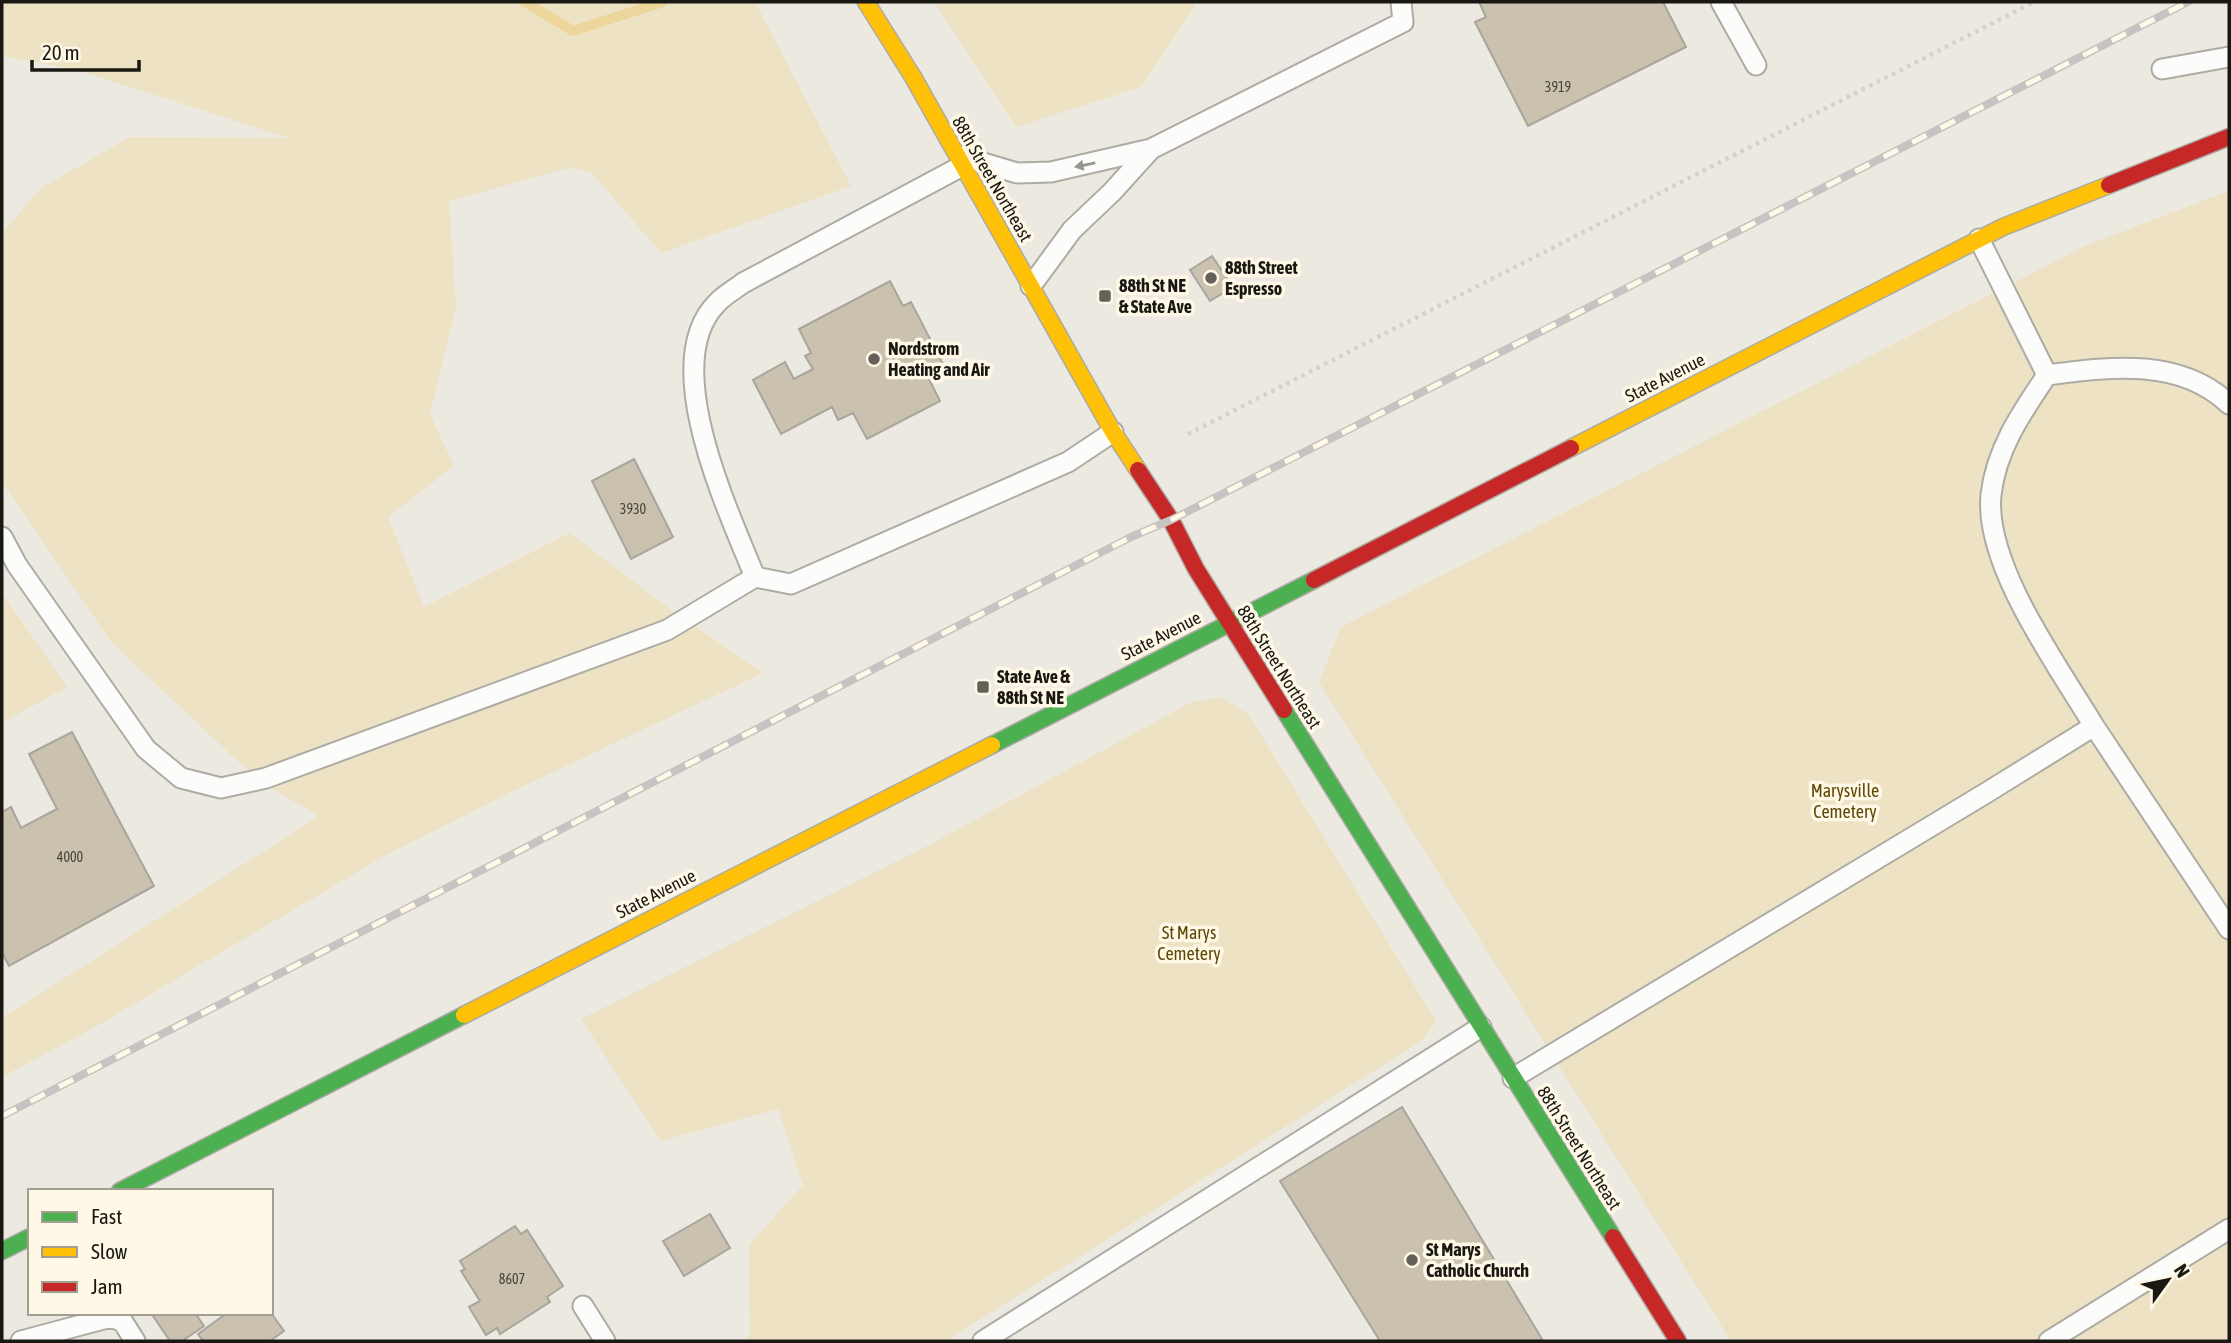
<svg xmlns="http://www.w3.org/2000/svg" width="2231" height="1343" viewBox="0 0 2231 1343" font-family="'Asap Condensed',sans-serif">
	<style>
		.green { fill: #ede2c4 }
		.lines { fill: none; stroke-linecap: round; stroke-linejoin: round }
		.stream { stroke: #edd69b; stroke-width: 10 }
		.building { fill: #cac2af; stroke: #a7a59e; stroke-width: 2 }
		.lane-casing { stroke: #adaba4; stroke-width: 23 }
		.fast-casing { stroke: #adaba4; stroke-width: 19 }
		.slow-casing { stroke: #adaba4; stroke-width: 19 }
		.jam-casing { stroke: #adaba4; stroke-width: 19 }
		.path { stroke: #d2d1ce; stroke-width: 4.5; stroke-dasharray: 3.5 5; stroke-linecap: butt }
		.lane { stroke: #fcfcfa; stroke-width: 19 }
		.fast { stroke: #4caf50; stroke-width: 16 }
		.slow { stroke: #ffc107; stroke-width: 16 }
		.jam { stroke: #c62828; stroke-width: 16 }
		.rail-casing { stroke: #c6c4c2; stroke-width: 8 }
		.rail { stroke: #fff8e7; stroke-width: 5; stroke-dasharray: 16; stroke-linecap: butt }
		.oneway { fill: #969592 }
		.poi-dot { fill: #64615a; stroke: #fff8e7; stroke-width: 2.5 }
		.labels { text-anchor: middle; stroke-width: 7; stroke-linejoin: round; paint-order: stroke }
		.number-label { font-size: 14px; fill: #464239 }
		.street-label { font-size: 18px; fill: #1a1812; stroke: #fff8e7 }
		.poi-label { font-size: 18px; font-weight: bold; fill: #1a1812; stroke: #fff8e7; text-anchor: start }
		.park-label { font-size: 18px; fill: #5d4804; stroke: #fff8e7 }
	</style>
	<rect width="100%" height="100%" fill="#ece9e0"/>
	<path class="green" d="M 2,2 L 755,2 L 851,186 L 661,253 L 591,172 L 572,167 L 449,201 L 456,307 L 430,414 L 454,466 L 388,517 L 424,607 L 570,533 L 671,610 L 763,673 L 511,792 L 386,855 L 90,1030 L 2,1077 L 2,1018 L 319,816 L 259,781 L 112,643 L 2,482 L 2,233 L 41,188 L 130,137 L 289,138 L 74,69 L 2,56 Z
		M 934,2 L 1195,2 L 1195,6 L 1141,87 L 1016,127 Z
		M 2229,191 L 2229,1341 L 1731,1341 L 1319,682 L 1341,627 L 2087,245 Z
		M 2,593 L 67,687 L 2,723 Z
		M 1221,697 L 1249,715 L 1436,1021 L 1423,1040 L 946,1341 L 745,1341 L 750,1335 L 749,1245 L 803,1185 L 778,1109 L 661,1141 L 581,1019 L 929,845 L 1192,702 Z"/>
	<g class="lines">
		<path class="stream" d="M 525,2 L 573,31 L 663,2"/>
	</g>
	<path class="building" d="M 1479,2 L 1663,2 L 1686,47 L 1528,126 L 1475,22 L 1486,17 Z
		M 1212,256 L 1233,287 L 1210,301 L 1190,270 Z
		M 890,281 L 903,306 L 911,302 L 944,366 L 927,375 L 940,401 L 867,439 L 853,413 L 838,420 L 832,407 L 781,434 L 753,380 L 785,362 L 794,379 L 813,369 L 805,356 L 811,353 L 799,329 Z
		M 634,459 L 673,537 L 631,559 L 592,481 Z
		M 72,732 L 154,886 L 9,966 L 2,953 L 2,812 L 11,807 L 21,828 L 57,809 L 29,754 Z
		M 1402,1107 L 1542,1339 L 1538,1341 L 1380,1341 L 1280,1181 Z
		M 710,1214 L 730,1248 L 684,1276 L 663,1241 Z
		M 515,1226 L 521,1234 L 527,1230 L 563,1286 L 547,1297 L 550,1302 L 500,1334 L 497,1328 L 486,1335 L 469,1307 L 480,1301 L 461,1271 L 465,1269 L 460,1261 Z
		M 151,1313 L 195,1313 L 204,1326 L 182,1341 L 170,1341 Z
		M 227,1313 L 271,1313 L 284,1331 L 270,1341 L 203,1341 L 198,1334 Z"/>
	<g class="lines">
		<defs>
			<path id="lane" d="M 1721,2 L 1756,65
				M 2162,69 L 2229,57
				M 960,156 L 1017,173 L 1051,172 L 1151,149 L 1403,22 L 1401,2
				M 962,166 L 743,283 C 734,290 724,295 717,303 C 657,363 729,512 755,577 L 791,584 L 1068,462 L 1113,432
				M 1031,286 L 1072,230 L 1112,192 L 1151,149
				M 2047,375 C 2110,367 2179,357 2229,404
				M 2,537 L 17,565 L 146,749 L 181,778 L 221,788 L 266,778 L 667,630 L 755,577
				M 2094,726 L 2229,929
				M 1513,1078 L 1986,793 L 2094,726 C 2058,666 1984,565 1991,495 C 1996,449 2022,412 2047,375 L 1979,239
				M 583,1306 L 605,1341
				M 21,1341 L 111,1317 L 123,1322 L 135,1341
				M 983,1341 L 1481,1027
				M 2049,1341 L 2229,1229"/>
			<path id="fast" d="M 1284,710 L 1613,1237
				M 992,745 L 1314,580
				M 120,1191 L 464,1015
				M 2,1251 L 30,1237"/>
			<path id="slow" d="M 866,2 L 913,77 L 1113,432 L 1138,470
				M 1571,448 L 2003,227 L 2109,185
				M 464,1015 L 992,745"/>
			<path id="jam" d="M 2109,185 L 2229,137
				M 1138,470 L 1171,520 L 1196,569 L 1284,710
				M 1314,580 L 1571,448
				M 1613,1237 L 1678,1341"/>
		</defs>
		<use href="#lane" class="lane-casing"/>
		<use href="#fast" class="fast-casing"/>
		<use href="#slow" class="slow-casing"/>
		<use href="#jam" class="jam-casing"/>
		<path class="path" d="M 1188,434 L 2034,2"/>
		<use href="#lane" class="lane"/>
		<use href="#fast" class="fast"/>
		<use href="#slow" class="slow"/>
		<use href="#jam" class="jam"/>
		<defs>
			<path id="rail" d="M 2,1116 L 1131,537 L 1171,520 L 2188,2"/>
		</defs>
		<use href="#rail" class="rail-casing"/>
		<use href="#rail" class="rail"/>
	</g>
	<defs><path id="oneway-solid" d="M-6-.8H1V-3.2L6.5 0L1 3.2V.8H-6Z" transform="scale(1.75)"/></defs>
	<use class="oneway" href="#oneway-solid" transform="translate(1085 165) rotate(169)"/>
	<g class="poi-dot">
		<circle cx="1211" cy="278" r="7"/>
		<rect x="1098" y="289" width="14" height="14" rx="3.5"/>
		<circle cx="874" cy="359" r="7"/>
		<rect x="976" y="680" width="14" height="14" rx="3.5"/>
		<circle cx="1412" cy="1260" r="7"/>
	</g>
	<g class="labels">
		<g class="number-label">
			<text x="1558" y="92">3919</text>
			<text x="633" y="514">3930</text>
			<text x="70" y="862">4000</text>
			<text x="512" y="1284">8607</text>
		</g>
		<g class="street-label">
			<text transform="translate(992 179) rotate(60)" y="6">88th Street Northeast</text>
			<text transform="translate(1665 378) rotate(-27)" y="6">State Avenue</text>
			<text transform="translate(1161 636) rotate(-27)" y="6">State Avenue</text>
			<text transform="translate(1279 667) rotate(58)" y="6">88th Street Northeast</text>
			<text transform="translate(656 894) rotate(-27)" y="6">State Avenue</text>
			<text transform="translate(1579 1148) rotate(58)" y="6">88th Street Northeast</text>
		</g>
		<g class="poi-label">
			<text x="1225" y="274">88th Street<tspan x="1225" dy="21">Espresso</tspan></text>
			<text x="1119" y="292">88th St NE<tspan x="1119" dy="21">&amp; State Ave</tspan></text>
			<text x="888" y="355">Nordstrom<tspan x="888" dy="21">Heating and Air</tspan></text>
			<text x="997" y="683">State Ave &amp;<tspan x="997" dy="21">88th St NE</tspan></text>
			<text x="1426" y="1256">St Marys<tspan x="1426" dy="21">Catholic Church</tspan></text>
		</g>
		<g class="park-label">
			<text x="1845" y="797">Marysville<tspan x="1845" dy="21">Cemetery</tspan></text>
			<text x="1189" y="939">St Marys<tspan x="1189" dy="21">Cemetery</tspan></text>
		</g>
	</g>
	<rect width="2231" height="1343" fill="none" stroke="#1a1812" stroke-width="7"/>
	<rect x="28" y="1189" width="245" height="126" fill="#fff8e7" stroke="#a39e92" stroke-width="2"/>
	<rect x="42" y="1212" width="35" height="10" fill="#4caf50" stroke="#a39e92" stroke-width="2"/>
	<text x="91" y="1224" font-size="21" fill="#1a1812">Fast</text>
	<rect x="42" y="1247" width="35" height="10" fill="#ffc107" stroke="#a39e92" stroke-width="2"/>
	<text x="91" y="1259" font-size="21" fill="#1a1812">Slow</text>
	<rect x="42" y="1282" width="35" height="10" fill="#c62828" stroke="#a39e92" stroke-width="2"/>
	<text x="91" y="1294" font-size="21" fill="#1a1812">Jam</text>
	<g transform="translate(2168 1280) rotate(57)" stroke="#fff8e7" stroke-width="5" paint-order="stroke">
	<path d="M0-5L12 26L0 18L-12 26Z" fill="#1a1812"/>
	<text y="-10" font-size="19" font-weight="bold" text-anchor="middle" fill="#1a1812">N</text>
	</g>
	<path d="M32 60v10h107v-10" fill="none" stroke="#1a1812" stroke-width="3.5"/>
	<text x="42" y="60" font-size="21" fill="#1a1812" stroke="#fff8e7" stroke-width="5" paint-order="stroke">20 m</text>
</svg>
